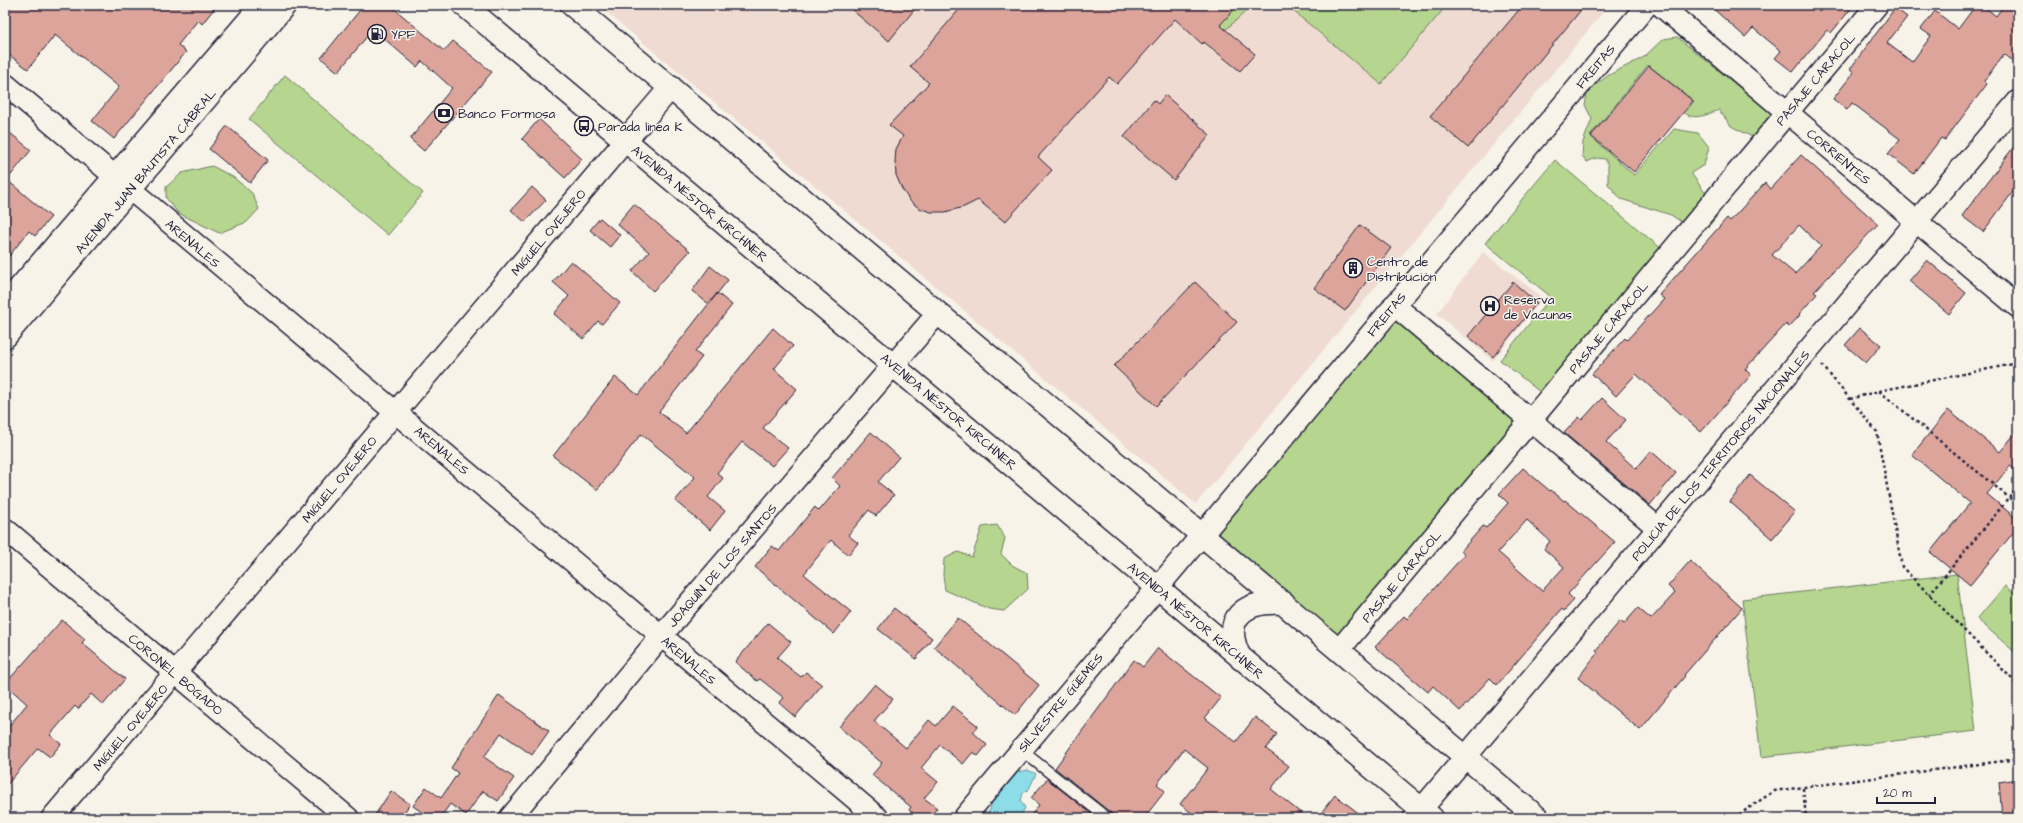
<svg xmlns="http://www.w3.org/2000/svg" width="2023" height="823" viewBox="0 0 2023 823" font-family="'Architects Daughter',sans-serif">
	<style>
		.built { fill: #efdbd1 }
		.green { fill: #b6d58e; stroke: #6c7c64 }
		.water { fill: #8ddde9; stroke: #6292a3 }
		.building { fill: #dda49b; stroke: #22223b; fill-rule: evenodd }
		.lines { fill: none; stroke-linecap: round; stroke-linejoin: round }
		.service-casing { stroke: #22223b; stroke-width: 13 }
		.minor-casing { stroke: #22223b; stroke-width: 24 }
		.secondary-casing { stroke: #22223b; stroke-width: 25 }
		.path { stroke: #22223b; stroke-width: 2.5; stroke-dasharray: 3 3; stroke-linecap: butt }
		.service { stroke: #f7f3e8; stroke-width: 10 }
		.minor { stroke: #f7f3e8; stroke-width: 21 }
		.secondary { stroke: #f7f3e8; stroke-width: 22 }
		.labels { text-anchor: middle; stroke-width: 3; stroke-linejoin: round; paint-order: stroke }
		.poi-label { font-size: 13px; fill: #22223b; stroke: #f7f3e8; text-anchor: start }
		.street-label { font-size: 13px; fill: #22223b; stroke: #f7f3e8 }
	</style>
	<rect width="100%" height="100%" fill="#f7f3e8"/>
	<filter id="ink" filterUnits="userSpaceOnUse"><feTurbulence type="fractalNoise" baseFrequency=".025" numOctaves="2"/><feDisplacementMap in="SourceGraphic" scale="8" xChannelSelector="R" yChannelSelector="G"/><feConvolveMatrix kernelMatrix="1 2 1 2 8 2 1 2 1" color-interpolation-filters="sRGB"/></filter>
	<g filter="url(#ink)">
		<path class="built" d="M 598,5 L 1609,5 L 1196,504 Z
			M 1483,252 L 1543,298 L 1493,361 L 1437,314 Z"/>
		<path class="green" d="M 1188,5 L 1253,5 L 1222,33 Z
			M 1286,5 L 1447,5 L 1381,84 Z
			M 1677,37 L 1755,100 L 1778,110 L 1758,140 L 1731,126 L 1719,110 C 1709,114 1694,121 1685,113 L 1694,101 L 1648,65 L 1590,136 L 1634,175 L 1674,129 L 1698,133 L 1709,147 L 1704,165 L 1691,173 L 1706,194 L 1718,215 L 1709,226 L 1700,234 L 1671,215 L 1621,199 L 1608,184 L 1608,165 L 1605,159 L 1596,158 L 1587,162 L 1582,156 L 1583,142 L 1592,119 L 1585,105 L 1588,90 L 1609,75 L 1644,57 L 1663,39 Z
			M 285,75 L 423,193 L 388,235 L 249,119 Z
			M 1555,160 L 1663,250 L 1541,393 L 1500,360 L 1551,297 L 1485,243 Z
			M 212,166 L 233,177 L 252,193 L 259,209 L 247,222 L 219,233 L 178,213 L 166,198 L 166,187 L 182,173 Z
			M 1395,314 L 1523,422 L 1339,643 L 1210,534 Z
			M 997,525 L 1005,538 L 1001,554 L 1012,565 L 1027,573 L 1028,589 L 1004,611 L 989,609 L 945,590 L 943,575 L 944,559 L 958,552 L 972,557 L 982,527 Z
			M 1957,574 L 1976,731 L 1761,757 L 1742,599 Z
			M 2005,586 L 2018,597 L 2018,655 L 1977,619 Z"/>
		<path class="water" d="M 1028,770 L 1036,774 L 1029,789 L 1023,793 L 1021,801 L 1025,808 L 1019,818 L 982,818 L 990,810 L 992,802 L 1006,774 Z"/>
		<path class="building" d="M 9,5 L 217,5 L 202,24 L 198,20 L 178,45 L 186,52 L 114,139 L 92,121 L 119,87 L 55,35 L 28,69 L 5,52 L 5,10 Z
			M 364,5 L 390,5 L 444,51 L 453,41 L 492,72 L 424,151 L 410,139 L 452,88 L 422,61 L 417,67 L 373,29 L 338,72 L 321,58 Z
			M 846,5 L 918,5 L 889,41 Z
			M 963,5 L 1238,5 L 1220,25 L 1255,54 L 1240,71 L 1204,42 L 1202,44 L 1175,19 L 1117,84 L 1109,77 L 1038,157 L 1052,170 L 1005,222 L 978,200 L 964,207 L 945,212 L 931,212 L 919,208 L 910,201 L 902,189 L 896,175 L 895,161 L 896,149 L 903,136 L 889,125 L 929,83 L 910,67 Z
			M 1523,5 L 1585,5 L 1468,148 L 1430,116 Z
			M 1709,5 L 1854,5 L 1831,33 L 1827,30 L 1793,72 L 1775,58 L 1781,51 L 1753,28 L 1745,37 Z
			M 1976,5 L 1982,5 L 1996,16 L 2004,5 L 2018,5 L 2018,65 L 2004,54 L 1984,81 L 1987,84 L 1945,140 L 1941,138 L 1914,174 L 1888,154 L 1900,139 L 1852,103 L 1847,110 L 1833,99 L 1854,72 L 1850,69 L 1895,8 L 1907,17 L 1887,43 L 1912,62 L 1931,36 L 1921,29 L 1935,11 L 1958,29 Z
			M 1649,66 L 1693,101 L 1634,172 L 1591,136 Z
			M 1165,95 L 1210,135 L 1174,180 L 1124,137 L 1154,100 L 1158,104 Z
			M 539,119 L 582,159 L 565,178 L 522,139 Z
			M 227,126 L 268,160 L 250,183 L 209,149 Z
			M 5,129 L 31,150 L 7,180 L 51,217 L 35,236 L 29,231 L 5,261 Z
			M 2018,141 L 2018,185 L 1983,232 L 1962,216 Z
			M 1801,155 L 1878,224 L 1814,292 L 1817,294 L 1799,314 L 1800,315 L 1789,327 L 1786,324 L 1745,369 L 1751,375 L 1701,432 L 1636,374 L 1616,396 L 1592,374 L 1625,338 L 1627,340 L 1664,299 L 1659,295 L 1727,218 L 1730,221 L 1765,183 L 1770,189 ZM 1799,225 L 1821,246 L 1795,274 L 1772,255 Z
			M 532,187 L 546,200 L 525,222 L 511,210 Z
			M 634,204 L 690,251 L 653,291 L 632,271 L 649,252 L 617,224 Z
			M 600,218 L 620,235 L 610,247 L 590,230 Z
			M 1360,225 L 1391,248 L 1345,311 L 1314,288 Z
			M 1927,260 L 1966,293 L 1949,314 L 1909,281 Z
			M 571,261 L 620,303 L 602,324 L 598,321 L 583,339 L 554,314 L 569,296 L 553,282 Z
			M 710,266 L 728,280 L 709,304 L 692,291 Z
			M 1195,282 L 1237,322 L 1156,406 L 1114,366 Z
			M 1513,282 L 1537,303 L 1493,357 L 1468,336 Z
			M 717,293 L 732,305 L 695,352 L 702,357 L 659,412 L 686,433 L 773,328 L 793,346 L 774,369 L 797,389 L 763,428 L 788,448 L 772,466 L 742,442 L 717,473 L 723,478 L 708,497 L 725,511 L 710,530 L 675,501 L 695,477 L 641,434 L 597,490 L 553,456 L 615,377 L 638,395 Z
			M 1860,328 L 1881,345 L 1866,363 L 1845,345 Z
			M 1602,398 L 1626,420 L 1606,442 L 1636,469 L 1651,451 L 1676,473 L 1650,505 L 1564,433 L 1579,417 L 1582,420 Z
			M 1948,410 L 2000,452 L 2018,430 L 2018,472 L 2010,466 L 1987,494 L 2018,520 L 2018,527 L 1970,585 L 1930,552 L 1970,503 L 1912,455 Z
			M 871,432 L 899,457 L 878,482 L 894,495 L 876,516 L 869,510 L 848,535 L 858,543 L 848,555 L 831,540 L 804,574 L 851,612 L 834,634 L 755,567 L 772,546 L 779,551 L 815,507 L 819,511 L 840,486 L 832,478 Z
			M 1523,468 L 1550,491 L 1551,490 L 1564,501 L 1565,500 L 1615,542 L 1568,594 L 1574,600 L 1564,611 L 1562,609 L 1497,685 L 1490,678 L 1460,711 L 1433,686 L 1428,692 L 1375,647 L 1404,616 L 1407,619 L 1465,554 L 1461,551 L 1483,526 L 1486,528 L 1508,503 L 1499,494 ZM 1527,520 L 1550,541 L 1544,549 L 1564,567 L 1542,591 L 1498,552 Z
			M 1750,475 L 1795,512 L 1772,539 L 1730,502 Z
			M 1690,561 L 1742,608 L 1684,675 L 1685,676 L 1640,730 L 1578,678 L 1598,652 L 1596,650 L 1620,621 L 1624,624 L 1638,608 L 1651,619 L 1675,593 L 1668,586 Z
			M 894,608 L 932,638 L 916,659 L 878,629 Z
			M 958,618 L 1039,685 L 1015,715 L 934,647 Z
			M 62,620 L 85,639 L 82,643 L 125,679 L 103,705 L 91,694 L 78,709 L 75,706 L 50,735 L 61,744 L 50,757 L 38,748 L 5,787 L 5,731 L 27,704 L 5,684 Z
			M 768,623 L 791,642 L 777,658 L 801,677 L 806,672 L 822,685 L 795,717 L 779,703 L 784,698 L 760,679 L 757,681 L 735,662 Z
			M 1158,648 L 1221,698 L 1205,718 L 1236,742 L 1255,717 L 1277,734 L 1266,749 L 1289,766 L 1271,789 L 1307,818 L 1198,818 L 1180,804 L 1208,768 L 1184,749 L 1157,784 L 1165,791 L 1144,818 L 1113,818 L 1111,813 L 1055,768 L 1134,660 L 1143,667 Z
			M 875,684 L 893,699 L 874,721 L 906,748 L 929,720 L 936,726 L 953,706 L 978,726 L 973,732 L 987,745 L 978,756 L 973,752 L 963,764 L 940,745 L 921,768 L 938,782 L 924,798 L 937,808 L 929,818 L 918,818 L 909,810 L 911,807 L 872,775 L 882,763 L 839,727 Z
			M 499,695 L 549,731 L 532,755 L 501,733 L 484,757 L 514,778 L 498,801 L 483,791 L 466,815 L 450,804 L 440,818 L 430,818 L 413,806 L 426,787 L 441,798 L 458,773 L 451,768 Z
			M 1047,779 L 1097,818 L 1029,818 L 1039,805 L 1031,798 Z
			M 2018,779 L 2018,818 L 2002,818 L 1999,782 Z
			M 391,791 L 410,804 L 400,818 L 373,818 Z
			M 1335,795 L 1365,818 L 1317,818 Z"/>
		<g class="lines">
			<defs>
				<path id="service" d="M 1021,750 L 1107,818"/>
				<path id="minor" d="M 1660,5 L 2018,307
					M 5,84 L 878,818
					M 1394,305 L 1658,528
					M 5,529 L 348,818
					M 1339,650 L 1877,5
					M 52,818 L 625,141
					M 510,818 L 661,636 L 937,314
					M 964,818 L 1647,5
					M 1414,818 L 2018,101"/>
				<path id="secondary" d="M 464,5 L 1432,818
					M 572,5 L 1538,818
					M 625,141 L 671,87
					M 5,305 L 262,5
					M 5,337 L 285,5
					M 1241,659 C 1220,619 1243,600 1284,603"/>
			</defs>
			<use href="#service" class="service-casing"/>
			<use href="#minor" class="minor-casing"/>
			<use href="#secondary" class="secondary-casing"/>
			<path class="path" d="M 1822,365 L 1877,432 L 1902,567 L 2018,685
				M 1879,391 L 2018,505
				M 1850,399 L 1879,391 L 2018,363
				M 1929,595 L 2018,487
				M 1803,788 L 1806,818
				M 1734,818 L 1774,791 L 2018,759"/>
			<use href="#service" class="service"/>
			<use href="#minor" class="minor"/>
			<use href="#secondary" class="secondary"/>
		</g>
	</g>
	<defs>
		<symbol id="fuel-ring" viewBox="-11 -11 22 22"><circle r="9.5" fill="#f7f3e8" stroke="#22223b" stroke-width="1.5"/><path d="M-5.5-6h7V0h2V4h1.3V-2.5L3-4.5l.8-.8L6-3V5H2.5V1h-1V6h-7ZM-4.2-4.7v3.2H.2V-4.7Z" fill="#22223b"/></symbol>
		<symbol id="bank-ring" viewBox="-11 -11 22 22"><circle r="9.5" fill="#f7f3e8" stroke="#22223b" stroke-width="1.5"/><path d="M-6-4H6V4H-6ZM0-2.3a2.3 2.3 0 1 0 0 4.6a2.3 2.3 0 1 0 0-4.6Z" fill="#22223b"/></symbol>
		<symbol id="bus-ring" viewBox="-11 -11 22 22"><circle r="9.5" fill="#f7f3e8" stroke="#22223b" stroke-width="1.5"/><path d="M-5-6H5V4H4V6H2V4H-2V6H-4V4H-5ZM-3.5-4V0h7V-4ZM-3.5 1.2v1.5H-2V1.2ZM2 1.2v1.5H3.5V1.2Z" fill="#22223b"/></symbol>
		<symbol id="building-ring" viewBox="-11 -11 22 22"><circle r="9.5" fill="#f7f3e8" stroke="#22223b" stroke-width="1.5"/><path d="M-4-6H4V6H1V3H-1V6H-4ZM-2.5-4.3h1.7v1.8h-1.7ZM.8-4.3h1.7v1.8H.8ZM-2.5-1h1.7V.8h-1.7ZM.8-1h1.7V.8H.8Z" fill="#22223b"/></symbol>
		<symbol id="hospital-ring" viewBox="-11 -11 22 22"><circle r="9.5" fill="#f7f3e8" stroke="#22223b" stroke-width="1.5"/><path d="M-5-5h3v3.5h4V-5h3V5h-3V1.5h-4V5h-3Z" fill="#22223b"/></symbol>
	</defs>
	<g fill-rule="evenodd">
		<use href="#fuel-ring" x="366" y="23" width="22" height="22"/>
		<use href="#bank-ring" x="433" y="102" width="22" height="22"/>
		<use href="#bus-ring" x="573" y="115" width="22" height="22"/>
		<use href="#building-ring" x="1342" y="257" width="22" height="22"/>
		<use href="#hospital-ring" x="1479" y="295" width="22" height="22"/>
	</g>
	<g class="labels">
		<g class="poi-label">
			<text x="391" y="39">YPF</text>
			<text x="458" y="118">Banco Formosa</text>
			<text x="598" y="131">Parada linea K</text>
			<text x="1367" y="266">Centro de<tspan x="1367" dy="15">Distribución</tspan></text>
			<text x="1504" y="304">Reserva<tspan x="1504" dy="15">de Vacunas</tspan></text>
		</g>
		<g class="street-label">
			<text transform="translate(1595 66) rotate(-50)" y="5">FREITAS</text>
			<text transform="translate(1815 79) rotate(-50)" y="5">PASAJE CARACOL</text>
			<text transform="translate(1839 156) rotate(40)" y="5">CORRIENTES</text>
			<text transform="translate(145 171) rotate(-50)" y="5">AVENIDA JUAN BAUTISTA CABRAL</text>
			<text transform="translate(700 203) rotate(40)" y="5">AVENIDA NÉSTOR KIRCHNER</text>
			<text transform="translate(548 232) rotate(-50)" y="5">MIGUEL OVEJERO</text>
			<text transform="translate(193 243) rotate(40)" y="5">ARENALES</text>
			<text transform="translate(1386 314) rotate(-50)" y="5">FREITAS</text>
			<text transform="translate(1608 327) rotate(-50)" y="5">PASAJE CARACOL</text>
			<text transform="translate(949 411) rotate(40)" y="5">AVENIDA NÉSTOR KIRCHNER</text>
			<text transform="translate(442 450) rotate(40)" y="5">ARENALES</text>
			<text transform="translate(1720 455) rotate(-50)" y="5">POLICÍA DE LOS TERRITORIOS NACIONALES</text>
			<text transform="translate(339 479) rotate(-50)" y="5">MIGUEL OVEJERO</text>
			<text transform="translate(722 565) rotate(-49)" y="5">JOAQUÍN DE LOS SANTOS</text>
			<text transform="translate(1401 576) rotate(-50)" y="5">PASAJE CARACOL</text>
			<text transform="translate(1196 620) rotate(40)" y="5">AVENIDA NÉSTOR KIRCHNER</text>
			<text transform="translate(689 660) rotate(40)" y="5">ARENALES</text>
			<text transform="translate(176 674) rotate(40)" y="5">CORONEL BOGADO</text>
			<text transform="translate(1060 702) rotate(-50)" y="5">SILVESTRE GÜEMES</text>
			<text transform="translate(130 727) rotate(-50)" y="5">MIGUEL OVEJERO</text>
		</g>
	</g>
	<rect width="2023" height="823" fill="none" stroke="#f7f3e8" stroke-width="20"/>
	<rect x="10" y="10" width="2003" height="803" fill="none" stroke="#22223b" stroke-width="1.5" filter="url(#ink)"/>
	<path d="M1877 797v6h58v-6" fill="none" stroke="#22223b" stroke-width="2"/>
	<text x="1883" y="797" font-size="12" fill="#22223b" stroke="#f7f3e8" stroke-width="3" paint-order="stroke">20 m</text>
</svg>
